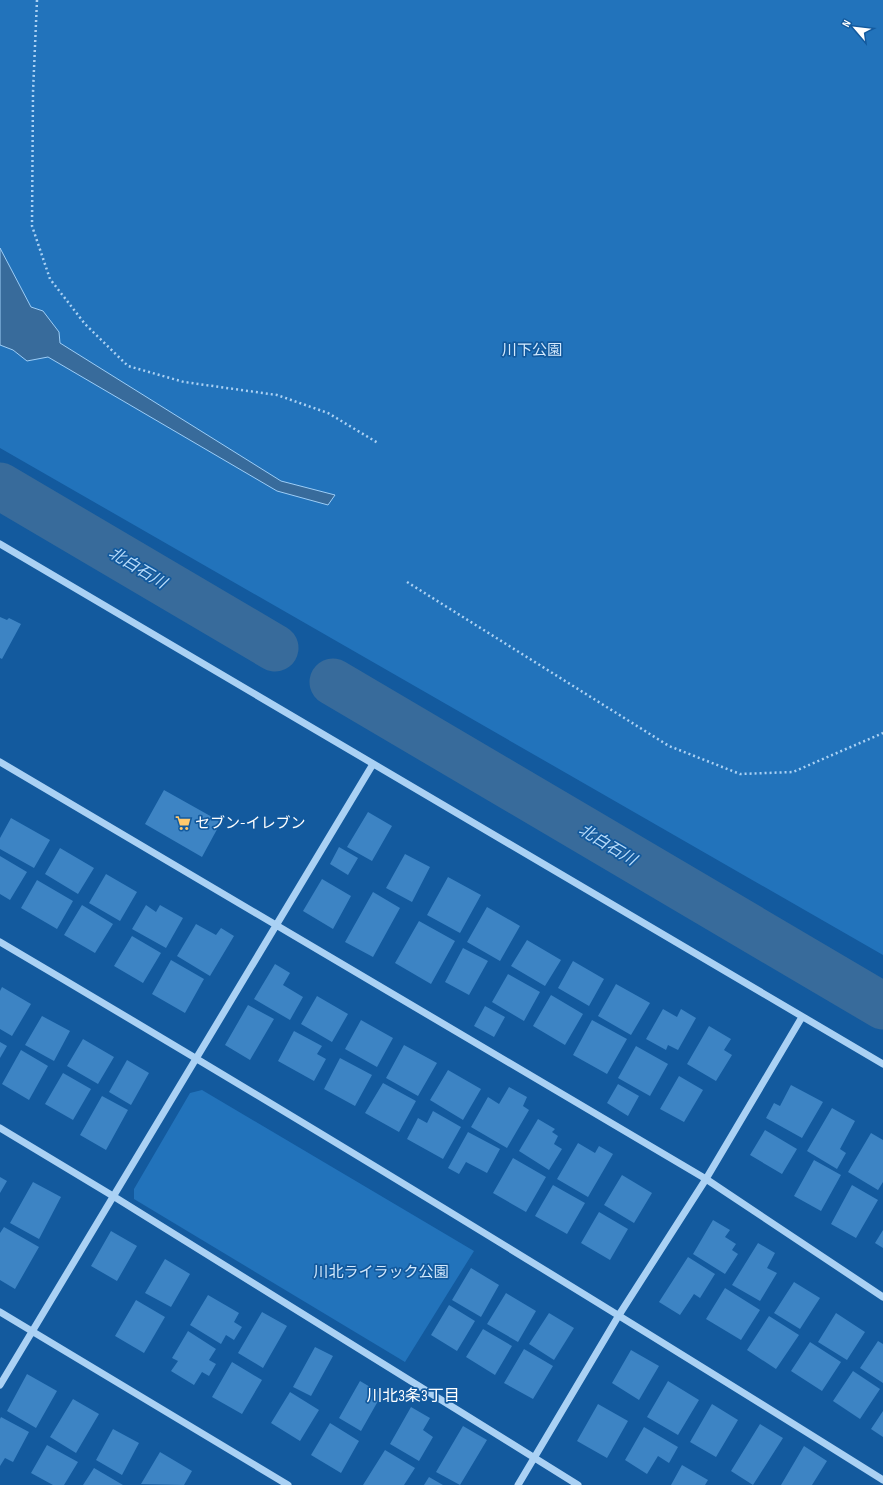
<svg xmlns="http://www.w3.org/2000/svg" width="883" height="1485" viewBox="0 0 883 1485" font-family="'Sofia Sans Condensed','Noto Sans JP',sans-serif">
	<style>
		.green { fill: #2273bb }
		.water { fill: #386b9b; stroke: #9ccdf7 }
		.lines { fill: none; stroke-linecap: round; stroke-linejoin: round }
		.river { stroke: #386b9b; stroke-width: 47 }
		.building { fill: #3d84c4 }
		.path { stroke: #aad1f4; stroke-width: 2.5; stroke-dasharray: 2 3; stroke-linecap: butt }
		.minor { stroke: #aad1f4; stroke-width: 7 }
		.labels { text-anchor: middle; stroke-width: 3.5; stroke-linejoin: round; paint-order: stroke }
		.park-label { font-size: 15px; fill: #d3e9fd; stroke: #135a9e }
		.poi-label { font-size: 15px; fill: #fff; stroke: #135a9e; text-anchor: start }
		.water-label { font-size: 16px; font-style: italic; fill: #b7dbfa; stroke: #135a9e }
		.neighbourhood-label { font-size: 16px; fill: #fff; stroke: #135a9e }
	</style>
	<rect width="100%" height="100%" fill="#135a9e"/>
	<path class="green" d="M 0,0 L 883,0 L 883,955 L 0,448 Z
		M 202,1090 L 474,1251 L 405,1362 L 134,1199 L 134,1189 L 190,1093 Z"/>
	<path class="water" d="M 0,248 L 31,307 L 43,311 L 59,332 L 60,343 L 281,481 L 335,495 L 328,505 L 277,491 L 48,357 L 27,361 L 13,350 L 0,345 Z"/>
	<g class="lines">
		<path class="river" d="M 0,486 L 275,648
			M 333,682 L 883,1006"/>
	</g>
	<path class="building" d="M 0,617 L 7,620 L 9,618 L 21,624 L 2,659 L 0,658 Z
		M 164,790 L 221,822 L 202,857 L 145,824 Z
		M 368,812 L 392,826 L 372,861 L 347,847 Z
		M 11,818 L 50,840 L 34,868 L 0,849 L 0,838 Z
		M 339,847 L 358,858 L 348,875 L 330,864 Z
		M 60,848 L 94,868 L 78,894 L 45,874 Z
		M 405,854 L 430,867 L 412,902 L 386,888 Z
		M 0,856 L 27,872 L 10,900 L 0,894 Z
		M 106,874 L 137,892 L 120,921 L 89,903 Z
		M 448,877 L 481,895 L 460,933 L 427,915 Z
		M 322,879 L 351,896 L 333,929 L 303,911 Z
		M 37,880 L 73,901 L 57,929 L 21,908 Z
		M 373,892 L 400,908 L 373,957 L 345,942 Z
		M 82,905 L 113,924 L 95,953 L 64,935 Z
		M 146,905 L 156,912 L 160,905 L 183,918 L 166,948 L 132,929 Z
		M 487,907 L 520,926 L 500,961 L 467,942 Z
		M 419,921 L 455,941 L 431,984 L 395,963 Z
		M 196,924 L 216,935 L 221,928 L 234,936 L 210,976 L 177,956 Z
		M 132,936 L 161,953 L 143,983 L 114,966 Z
		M 527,940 L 561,960 L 545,986 L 511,966 Z
		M 463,948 L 488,961 L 469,995 L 445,982 Z
		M 171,960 L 204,979 L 185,1013 L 152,994 Z
		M 573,961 L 604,979 L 589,1006 L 558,988 Z
		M 275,964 L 290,973 L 283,985 L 303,997 L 290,1020 L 254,999 Z
		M 508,974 L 540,992 L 524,1021 L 492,1002 Z
		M 616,984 L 650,1003 L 631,1035 L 598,1016 Z
		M 2,987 L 31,1004 L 12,1036 L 0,1029 L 0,991 Z
		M 551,995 L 583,1014 L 565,1045 L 533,1026 Z
		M 317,996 L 348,1014 L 332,1042 L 301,1024 Z
		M 248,1005 L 274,1019 L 250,1060 L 225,1045 Z
		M 485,1006 L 505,1017 L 494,1037 L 474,1026 Z
		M 663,1009 L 677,1017 L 681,1009 L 696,1018 L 678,1050 L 668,1045 L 666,1050 L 646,1039 Z
		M 42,1016 L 70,1031 L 54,1061 L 25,1045 Z
		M 361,1020 L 393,1038 L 377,1067 L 345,1049 Z
		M 592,1020 L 627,1039 L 607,1074 L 573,1055 Z
		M 709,1026 L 731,1039 L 724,1050 L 732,1055 L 716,1081 L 687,1064 Z
		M 294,1031 L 322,1046 L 317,1054 L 326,1059 L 314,1081 L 278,1061 Z
		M 83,1039 L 114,1057 L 98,1084 L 67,1066 Z
		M 0,1042 L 7,1046 L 0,1058 Z
		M 404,1045 L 437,1063 L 418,1096 L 386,1078 Z
		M 636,1046 L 668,1064 L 650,1096 L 618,1078 Z
		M 21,1050 L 48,1066 L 29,1100 L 2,1084 Z
		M 340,1058 L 372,1075 L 355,1106 L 324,1089 Z
		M 127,1060 L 149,1073 L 131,1105 L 109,1092 Z
		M 448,1070 L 481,1089 L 463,1120 L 430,1100 Z
		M 63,1073 L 91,1089 L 73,1120 L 45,1104 Z
		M 679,1076 L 703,1090 L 684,1122 L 660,1109 Z
		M 383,1083 L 416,1101 L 399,1132 L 365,1113 Z
		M 618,1084 L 639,1096 L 628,1116 L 607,1103 Z
		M 791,1085 L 823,1102 L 802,1138 L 766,1118 L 774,1103 L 780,1106 Z
		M 509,1087 L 527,1097 L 523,1106 L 529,1110 L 507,1148 L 471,1127 L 488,1097 L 499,1104 Z
		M 102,1096 L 128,1110 L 106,1150 L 80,1135 Z
		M 832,1108 L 855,1121 L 840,1149 L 846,1153 L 837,1169 L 807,1151 Z
		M 433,1111 L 461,1127 L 443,1159 L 407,1139 L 418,1118 L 427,1123 Z
		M 538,1119 L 555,1129 L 552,1132 L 558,1136 L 554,1144 L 562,1149 L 549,1170 L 519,1151 Z
		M 765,1130 L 797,1149 L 782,1174 L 750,1155 Z
		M 468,1132 L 500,1149 L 487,1173 L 466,1162 L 459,1174 L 448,1168 Z
		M 871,1133 L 883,1140 L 883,1182 L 878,1190 L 848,1172 Z
		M 578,1143 L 595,1153 L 599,1146 L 613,1154 L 588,1197 L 557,1179 Z
		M 513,1158 L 546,1177 L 526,1212 L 493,1193 Z
		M 814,1160 L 841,1175 L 821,1211 L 794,1196 Z
		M 622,1175 L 652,1193 L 634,1223 L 604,1205 Z
		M 0,1177 L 7,1181 L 0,1193 Z
		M 33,1182 L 61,1197 L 39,1239 L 10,1223 Z
		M 553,1185 L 585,1203 L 567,1234 L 535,1216 Z
		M 852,1185 L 878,1200 L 856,1238 L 831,1224 Z
		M 599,1212 L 628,1229 L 610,1260 L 581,1243 Z
		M 713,1220 L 730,1230 L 725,1237 L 736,1244 L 732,1250 L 738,1254 L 725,1274 L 693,1254 Z
		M 4,1227 L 39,1247 L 15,1289 L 0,1280 L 0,1233 Z
		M 883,1230 L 883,1248 L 875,1243 Z
		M 111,1231 L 137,1246 L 117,1281 L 91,1266 Z
		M 758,1243 L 775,1253 L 767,1268 L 777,1273 L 760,1301 L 732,1285 Z
		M 688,1257 L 715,1274 L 700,1298 L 694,1294 L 680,1315 L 659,1302 Z
		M 165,1259 L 190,1274 L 171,1307 L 145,1293 Z
		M 471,1268 L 499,1285 L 481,1317 L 452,1300 Z
		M 794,1282 L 820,1298 L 800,1329 L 774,1313 Z
		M 725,1288 L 760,1310 L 741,1340 L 706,1319 Z
		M 506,1293 L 536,1311 L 518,1342 L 487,1324 Z
		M 208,1295 L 239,1313 L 234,1322 L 242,1327 L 234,1340 L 226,1335 L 221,1344 L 190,1325 Z
		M 136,1300 L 165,1317 L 144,1353 L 115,1336 Z
		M 449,1305 L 475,1321 L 457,1351 L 431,1335 Z
		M 262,1312 L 287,1326 L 263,1368 L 238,1353 Z
		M 549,1313 L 574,1328 L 554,1360 L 529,1344 Z
		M 836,1313 L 865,1332 L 847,1360 L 818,1342 Z
		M 769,1316 L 799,1335 L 776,1369 L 747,1350 Z
		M 483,1329 L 512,1346 L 495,1375 L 466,1357 Z
		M 188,1331 L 216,1349 L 209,1360 L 216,1364 L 209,1376 L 202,1372 L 194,1385 L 171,1371 L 178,1361 L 172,1358 Z
		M 878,1341 L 883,1344 L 883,1383 L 860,1368 Z
		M 810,1342 L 841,1362 L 822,1391 L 791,1371 Z
		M 315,1347 L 333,1356 L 311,1396 L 293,1387 Z
		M 524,1349 L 553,1366 L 533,1399 L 504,1383 Z
		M 631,1350 L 659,1366 L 639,1400 L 612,1383 Z
		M 232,1362 L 262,1380 L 242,1414 L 212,1397 Z
		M 853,1371 L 880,1389 L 860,1419 L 833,1401 Z
		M 27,1374 L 57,1391 L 36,1428 L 7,1411 Z
		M 360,1381 L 382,1394 L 361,1431 L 339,1418 Z
		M 668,1381 L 699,1400 L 678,1435 L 647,1417 Z
		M 290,1392 L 319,1410 L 300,1441 L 271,1423 Z
		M 73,1399 L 99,1414 L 76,1453 L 50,1437 Z
		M 598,1404 L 628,1421 L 607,1458 L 577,1441 Z
		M 712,1404 L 738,1420 L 716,1457 L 690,1442 Z
		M 411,1407 L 430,1418 L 423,1430 L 433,1437 L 419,1461 L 390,1444 Z
		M 883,1411 L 883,1437 L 871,1429 Z
		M 1,1417 L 29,1432 L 13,1462 L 5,1458 L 0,1466 L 0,1419 Z
		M 330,1423 L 359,1441 L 341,1473 L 311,1455 Z
		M 760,1424 L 783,1438 L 753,1485 L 731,1471 Z
		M 463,1426 L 487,1440 L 460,1485 L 436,1472 Z
		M 644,1427 L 678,1447 L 669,1463 L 658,1456 L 647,1474 L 625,1460 Z
		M 113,1429 L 139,1443 L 122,1475 L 96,1460 Z
		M 47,1445 L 78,1462 L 64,1485 L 53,1485 L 31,1473 Z
		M 804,1446 L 827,1461 L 812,1485 L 781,1485 Z
		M 385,1450 L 415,1468 L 404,1485 L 363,1485 Z
		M 160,1452 L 192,1471 L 184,1485 L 141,1484 Z
		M 682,1465 L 708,1480 L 705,1485 L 671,1485 Z
		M 94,1468 L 123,1485 L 83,1485 Z
		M 429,1477 L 443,1485 L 424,1485 Z"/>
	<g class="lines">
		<path class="path" d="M 37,0 L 33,92 L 32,226 L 50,279 L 85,324 L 128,366 L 184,382 L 277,395 L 328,413 L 378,443
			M 407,582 L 669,746 L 740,774 L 793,772 L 883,733"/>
		<path class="minor" d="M 0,544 L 883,1064
			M 0,762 L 706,1179 L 883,1297
			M 0,942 C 297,1117 591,1297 883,1480
			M 0,1128 L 113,1196 L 578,1485
			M 0,1312 L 288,1485
			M 0,1385 L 373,764
			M 518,1485 L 619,1315 L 706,1179 L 802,1017"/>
	</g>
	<defs>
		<symbol id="supermarket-bare" viewBox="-9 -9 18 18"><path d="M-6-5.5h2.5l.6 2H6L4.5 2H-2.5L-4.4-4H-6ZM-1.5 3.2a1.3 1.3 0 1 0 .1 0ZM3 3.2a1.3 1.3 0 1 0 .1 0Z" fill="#ffc96d" stroke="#135a9e" stroke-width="2.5" paint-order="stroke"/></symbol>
	</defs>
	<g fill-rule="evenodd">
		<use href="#supermarket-bare" x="172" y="812" width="22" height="22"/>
	</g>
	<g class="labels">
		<g class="park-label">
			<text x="532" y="355">川下公園</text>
			<text x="381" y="1277">川北ライラック公園</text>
		</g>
		<g class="poi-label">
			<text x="195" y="828">セブン-イレブン</text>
		</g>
		<g class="water-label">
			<text transform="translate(138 567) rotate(31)" y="6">北白石川</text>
			<text transform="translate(608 844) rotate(31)" y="6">北白石川</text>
		</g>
		<g class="neighbourhood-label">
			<text x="413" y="1401">川北3条3丁目</text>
		</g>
	</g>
	<g transform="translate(855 28) rotate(298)" stroke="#135a9e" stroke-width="3" paint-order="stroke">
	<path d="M0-3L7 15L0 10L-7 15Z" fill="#ffffff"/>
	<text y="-6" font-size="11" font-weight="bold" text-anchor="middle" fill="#ffffff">N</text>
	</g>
</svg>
